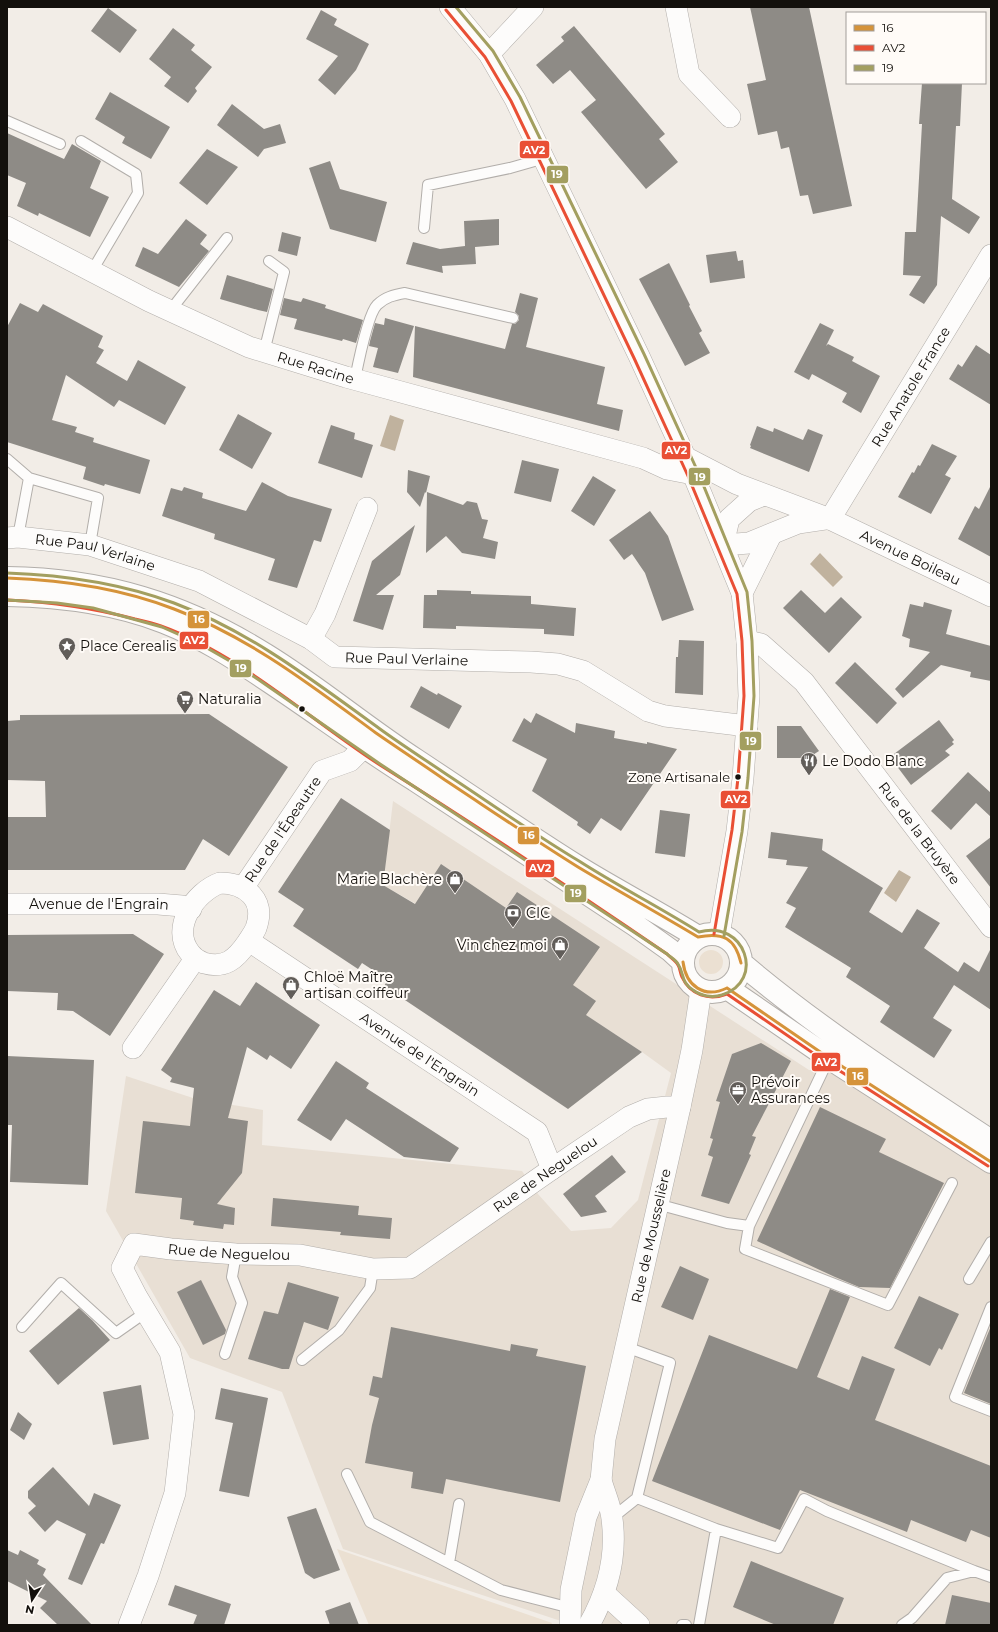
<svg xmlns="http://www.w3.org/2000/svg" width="998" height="1632" viewBox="0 0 998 1632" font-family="Montserrat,sans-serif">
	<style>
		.built { fill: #e8dfd4 }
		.green { fill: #ebe0d2 }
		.water { fill: #c0b29e }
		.building { fill: #8e8b86 }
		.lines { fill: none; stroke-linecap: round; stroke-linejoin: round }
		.lane-casing { stroke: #b2aeaa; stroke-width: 12 }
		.street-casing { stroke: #b2aeaa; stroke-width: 22 }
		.secondary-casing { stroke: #b2aeaa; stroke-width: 24 }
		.lane { stroke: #fdfcfb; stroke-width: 10 }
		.street { stroke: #fdfcfb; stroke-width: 21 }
		.secondary { stroke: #fdfcfb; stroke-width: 22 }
		.bus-1-casing { stroke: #fffbf7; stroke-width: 6 }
		.bus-2-casing { stroke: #fffbf7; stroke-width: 6 }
		.bus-3-casing { stroke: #fffbf7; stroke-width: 6 }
		.bus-1 { stroke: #d5933a; stroke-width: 3 }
		.bus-2 { stroke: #e94f35; stroke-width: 3 }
		.bus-3 { stroke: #a39f60; stroke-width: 3 }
		.bus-dot { fill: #13100c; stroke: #fffbf7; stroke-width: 1.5 }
		.labels { text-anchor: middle; stroke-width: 4; stroke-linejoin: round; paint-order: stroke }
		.bus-label { font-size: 13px; fill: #13100c; stroke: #fffbf7; text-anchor: end }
		.street-label { font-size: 14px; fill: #13100c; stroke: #fffbf7 }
		.poi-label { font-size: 14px; fill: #13100c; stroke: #fffbf7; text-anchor: start }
		.line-badge { stroke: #fffbf7; stroke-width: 1.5 }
		.badge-label { font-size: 11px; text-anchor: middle; font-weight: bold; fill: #fff }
	</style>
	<rect width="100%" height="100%" fill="#f2ede7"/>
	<path class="built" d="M 393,801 L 809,1070 L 841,1074 L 991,1174 L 991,1625 L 573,1625 L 343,1549 L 282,1392 L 190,1358 L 106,1211 L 126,1076 L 196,1099 L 263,1110 L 262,1145 L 522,1171 L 538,1194 L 571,1231 L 611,1228 L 638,1200 L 671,1073 L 642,1052 L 416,904 L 383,885 Z"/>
	<path class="green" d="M699 962a12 12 0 1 1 24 0a12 12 0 1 1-24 0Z
		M 337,1549 L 552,1623 L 551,1625 L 369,1625 Z"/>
	<path class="water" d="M 390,415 L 404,420 L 395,451 L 380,446 Z
		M 820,553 L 843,577 L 833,587 L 810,564 Z
		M 899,870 L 911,877 L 896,902 L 884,893 Z"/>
	<path class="building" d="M 750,7 L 809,7 L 852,206 L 813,214 L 808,195 L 800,196 L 789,147 L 781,149 L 777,131 L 758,135 L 747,84 L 766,80 Z
		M 108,8 L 137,30 L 120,53 L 91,31 Z
		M 321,10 L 337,19 L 334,25 L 369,44 L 356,70 L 335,95 L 318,80 L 338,56 L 306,39 Z
		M 574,26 L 665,134 L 659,139 L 678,162 L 646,189 L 581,112 L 596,100 L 570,70 L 553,84 L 536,65 L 564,41 L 561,37 Z
		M 173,28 L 195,45 L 191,50 L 212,67 L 195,88 L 197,91 L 188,103 L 164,86 L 171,77 L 149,59 Z
		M 922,83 L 962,83 L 960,126 L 956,126 L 952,199 L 980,217 L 969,234 L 941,216 L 937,285 L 924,304 L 909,295 L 921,276 L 903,275 L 905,232 L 916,232 L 922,124 L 919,124 Z
		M 110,92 L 170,127 L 151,159 L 122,143 L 125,137 L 95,119 Z
		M 232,104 L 264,129 L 280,124 L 286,143 L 264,149 L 258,157 L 217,125 Z
		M 7,133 L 64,159 L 72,144 L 101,161 L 90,188 L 109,197 L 90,237 L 39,213 L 38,216 L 17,206 L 26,183 L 7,175 Z
		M 207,149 L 238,167 L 207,205 L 179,183 Z
		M 330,161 L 340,189 L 387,202 L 376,242 L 330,229 L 309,168 Z
		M 186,219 L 207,235 L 200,244 L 209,251 L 179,287 L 135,266 L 143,247 L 158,254 Z
		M 499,219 L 499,245 L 475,247 L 476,264 L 442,266 L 443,273 L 406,264 L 413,242 L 440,249 L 465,246 L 464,221 Z
		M 282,232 L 301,237 L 297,256 L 278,251 Z
		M 736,251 L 738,261 L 743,260 L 745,278 L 710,283 L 706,255 Z
		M 669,263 L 690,305 L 689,306 L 702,331 L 699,333 L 710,353 L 685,366 L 639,279 Z
		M 227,275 L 273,289 L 267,312 L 258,310 L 220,299 Z
		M 520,293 L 538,298 L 526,347 L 605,367 L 597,404 L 623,410 L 619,431 L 413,377 L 415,326 L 505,349 L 512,324 L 515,324 L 519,320 L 519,316 L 515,312 Z
		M 284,298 L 301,302 L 303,298 L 326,305 L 325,308 L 363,320 L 356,343 L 343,339 L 342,341 L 294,329 L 297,319 L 280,315 Z
		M 20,303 L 38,312 L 43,304 L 103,336 L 98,347 L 104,350 L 96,363 L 127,381 L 138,360 L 186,387 L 165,425 L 119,400 L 114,407 L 66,375 L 52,420 L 77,427 L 75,432 L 94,438 L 93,442 L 150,460 L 140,494 L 105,484 L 104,486 L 83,479 L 86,467 L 7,442 L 7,327 Z
		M 385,318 L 414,326 L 398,373 L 373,367 L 378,348 L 369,346 L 370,341 L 375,323 L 384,325 Z
		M 820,323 L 834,330 L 826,346 L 828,344 L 854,357 L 852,361 L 880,376 L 861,413 L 842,402 L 847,393 L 812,374 L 809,380 L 794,372 Z
		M 976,345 L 991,355 L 991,405 L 949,379 L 958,364 L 962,367 Z
		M 238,414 L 272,433 L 252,469 L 219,450 Z
		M 331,425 L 355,433 L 354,439 L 373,445 L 362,478 L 318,463 Z
		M 757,426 L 773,432 L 774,428 L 803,440 L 808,429 L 823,435 L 809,472 L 750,448 L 751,446 L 750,445 Z
		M 932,444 L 957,456 L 945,475 L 951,478 L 931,514 L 898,497 L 912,472 L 914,473 L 918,465 L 920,466 Z
		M 522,460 L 559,469 L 551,502 L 514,493 Z
		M 408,470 L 430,476 L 426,493 L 425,492 L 420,507 L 407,492 Z
		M 593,476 L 616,490 L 594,526 L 571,511 Z
		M 262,482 L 288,496 L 332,509 L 321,542 L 314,540 L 297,588 L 268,580 L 275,559 L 214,539 L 215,534 L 162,516 L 171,488 L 182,491 L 184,487 L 203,493 L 202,498 L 246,511 Z
		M 991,485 L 991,557 L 958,539 L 975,506 L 979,509 Z
		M 427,492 L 463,505 L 467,501 L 477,503 L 482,519 L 488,520 L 483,538 L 498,542 L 495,559 L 462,553 L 446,536 L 426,553 Z
		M 650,511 L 668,536 L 694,610 L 662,621 L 645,573 L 632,554 L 624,560 L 609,540 Z
		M 415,525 L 400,575 L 376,595 L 394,595 L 383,630 L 353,621 L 372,561 Z
		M 437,590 L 471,591 L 471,594 L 531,596 L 531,604 L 576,608 L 574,636 L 544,634 L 544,629 L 456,626 L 456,629 L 423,628 L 424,595 L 437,595 Z
		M 801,590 L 825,613 L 841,597 L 862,617 L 829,653 L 783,608 Z
		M 924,602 L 952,610 L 946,634 L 991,646 L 991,681 L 970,677 L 971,672 L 941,665 L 903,698 L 895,689 L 930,652 L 909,647 L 910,639 L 902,636 L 910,604 L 923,607 Z
		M 679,640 L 704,641 L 703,695 L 675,693 L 676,657 L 678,657 Z
		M 855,662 L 897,703 L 877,724 L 835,683 Z
		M 421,686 L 437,695 L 438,693 L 462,706 L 449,729 L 410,707 Z
		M 536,713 L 575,733 L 576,723 L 615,731 L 614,738 L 647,744 L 647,742 L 677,749 L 621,831 L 601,818 L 590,834 L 577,825 L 578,822 L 532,791 L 547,759 L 512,741 L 524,718 L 531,723 Z
		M 209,714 L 288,767 L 229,856 L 203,839 L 185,870 L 7,870 L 7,817 L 46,817 L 45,781 L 7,780 L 7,721 L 20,720 L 20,715 Z
		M 939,720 L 954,740 L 952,742 L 954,744 L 945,751 L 950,755 L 911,785 L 890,757 Z
		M 777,726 L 801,726 L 819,751 L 808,758 L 777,758 Z
		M 968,772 L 991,793 L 991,817 L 976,803 L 951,830 L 931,811 Z
		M 341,798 L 390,830 L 383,885 L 415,904 L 441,864 L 506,908 L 517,892 L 600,947 L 573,985 L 596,1001 L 586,1015 L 642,1052 L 568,1109 L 384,986 L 388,980 L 362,963 L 358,969 L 293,926 L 304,909 L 278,892 Z
		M 660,810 L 690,814 L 685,857 L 655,853 Z
		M 771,832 L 823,839 L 822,850 L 883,888 L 869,912 L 902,933 L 917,909 L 940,923 L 924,948 L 958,972 L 964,962 L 979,972 L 991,948 L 991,1010 L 954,985 L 933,1018 L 952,1030 L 934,1058 L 880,1022 L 890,1006 L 846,977 L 851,968 L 785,927 L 796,908 L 786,903 L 808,867 L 786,865 L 787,860 L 768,858 Z
		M 991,837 L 991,888 L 966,856 Z
		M 133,934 L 164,954 L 110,1036 L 73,1011 L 57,1010 L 58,993 L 7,991 L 7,935 Z
		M 256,982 L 320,1025 L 291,1069 L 270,1055 L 267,1060 L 247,1047 L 228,1118 L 248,1121 L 242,1173 L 217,1204 L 235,1208 L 234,1225 L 224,1224 L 223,1229 L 193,1225 L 194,1221 L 180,1219 L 182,1198 L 135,1193 L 143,1121 L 190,1126 L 194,1088 L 170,1082 L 172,1078 L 161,1070 L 214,990 L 240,1006 Z
		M 761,1043 L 791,1061 L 752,1136 L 756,1137 L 749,1154 L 751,1155 L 729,1204 L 701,1196 L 713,1157 L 708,1155 L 713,1139 L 710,1138 L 720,1102 L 716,1101 L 732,1054 Z
		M 7,1056 L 94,1060 L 88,1185 L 10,1182 L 12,1125 L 7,1125 Z
		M 336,1061 L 369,1083 L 366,1088 L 459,1148 L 450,1162 L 404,1157 L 346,1119 L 331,1141 L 297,1120 Z
		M 820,1107 L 886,1139 L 879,1152 L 944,1183 L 890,1288 L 859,1287 L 835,1277 L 757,1241 Z
		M 612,1155 L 626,1172 L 595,1196 L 607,1212 L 581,1217 L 563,1194 Z
		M 273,1198 L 359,1206 L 358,1215 L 392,1218 L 390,1239 L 340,1235 L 341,1232 L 271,1226 Z
		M 680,1266 L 709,1279 L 693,1320 L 661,1307 Z
		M 201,1280 L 226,1330 L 225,1334 L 203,1345 L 177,1292 Z
		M 288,1282 L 339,1297 L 328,1330 L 304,1322 L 289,1369 L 282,1369 L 248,1359 L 264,1311 L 278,1314 Z
		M 830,1289 L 850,1297 L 817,1377 L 849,1390 L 862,1356 L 895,1369 L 875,1420 L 991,1466 L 991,1538 L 971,1530 L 966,1542 L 911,1520 L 907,1532 L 800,1490 L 780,1530 L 652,1481 L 709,1335 L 797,1369 Z
		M 919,1296 L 959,1314 L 942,1350 L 939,1348 L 930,1366 L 894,1348 Z
		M 79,1308 L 92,1320 L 110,1340 L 58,1385 L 29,1351 Z
		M 991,1326 L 991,1404 L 964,1393 Z
		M 391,1327 L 510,1351 L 511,1344 L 538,1349 L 536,1356 L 586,1366 L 560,1502 L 446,1479 L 443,1494 L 411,1488 L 413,1472 L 365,1463 L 372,1425 L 379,1398 L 369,1395 L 373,1376 L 382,1378 Z
		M 141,1385 L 149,1439 L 113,1445 L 103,1392 Z
		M 221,1388 L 268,1398 L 249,1497 L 219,1491 L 233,1423 L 215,1419 Z
		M 18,1412 L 32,1424 L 24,1440 L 10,1430 Z
		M 53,1467 L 89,1506 L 94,1493 L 121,1505 L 104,1544 L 101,1543 L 82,1585 L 68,1579 L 86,1534 L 57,1520 L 45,1532 L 28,1513 L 36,1506 L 28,1498 L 28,1491 Z
		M 316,1508 L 340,1570 L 314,1579 L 305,1573 L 287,1517 Z
		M 7,1550 L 18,1555 L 20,1550 L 39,1560 L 37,1564 L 46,1569 L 43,1575 L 92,1625 L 58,1625 L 40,1608 L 47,1601 L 7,1581 Z
		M 751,1561 L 844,1598 L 833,1625 L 776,1625 L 733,1607 Z
		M 175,1585 L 231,1604 L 224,1625 L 193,1625 L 197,1615 L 168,1605 Z
		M 952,1595 L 991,1603 L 991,1625 L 945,1625 Z
		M 350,1602 L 359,1625 L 330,1625 L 325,1611 Z"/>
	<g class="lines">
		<defs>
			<path id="lane" d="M 7,121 L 60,144
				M 81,141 L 136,174 L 138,193 L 92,271
				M 424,228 L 428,185 L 510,168 L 545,158
				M 170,311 L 227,238
				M 264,352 L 284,272 L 269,261
				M 355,379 C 358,364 368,314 377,305 C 385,297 394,295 405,293 L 513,318
				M 7,459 L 29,478
				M 18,537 L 29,478 L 98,498 L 90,545
				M 657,1204 L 727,1223 L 749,1226 L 829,1058
				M 749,1226 L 745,1249 L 888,1305 L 952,1183
				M 969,1279 L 991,1242
				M 991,1307 L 955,1397 L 991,1411
				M 22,1327 L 61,1283 L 116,1333 L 146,1312
				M 626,1347 L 670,1363 L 637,1498 L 716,1529 L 778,1548 L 804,1499 L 827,1511 L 974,1571
				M 225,1354 L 242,1303 L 232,1277 L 236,1254
				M 302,1360 L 339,1330 L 370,1288 L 373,1269
				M 347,1474 L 370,1522 L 501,1590 L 571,1608
				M 612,1518 L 637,1498
				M 449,1563 L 459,1504
				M 682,1625 L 686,1625
				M 699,1625 L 716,1529
				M 902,1625 L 912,1618 L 947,1578 L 974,1571 L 991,1577"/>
			<g id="street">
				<path d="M 450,7 L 489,54 L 515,99 L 639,356 L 693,474 L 742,593 L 747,641 L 749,696 L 743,778 L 737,831 L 719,935"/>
				<path d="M 676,7 L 689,74 L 730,117"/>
				<path d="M 489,54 L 533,7"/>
				<path id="s1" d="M 7,227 L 149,301 L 249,347 L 346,377 L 643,458 L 667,469 L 693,474"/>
				<path id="s2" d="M 685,457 L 737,484 L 830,519 L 991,596"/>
				<path id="s3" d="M 830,519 L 991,255"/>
				<path id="s4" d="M 7,538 L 18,537 L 90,545 L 199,581 L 311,639 L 335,657 L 531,662 L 558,664 L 583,671 L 648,711 L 665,716 L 747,726"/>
				<path d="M 723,545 L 749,543 L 798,523 L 825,519"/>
				<path d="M 723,545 L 729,519 L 749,501 L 764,495"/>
				<path d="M 742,593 L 771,535"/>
				<path d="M 311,639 L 325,614 L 367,508"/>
				<path id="s5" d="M 747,641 L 761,644 L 804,682 L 991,927"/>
				<path d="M 220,883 C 246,883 266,900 256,928 C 254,933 250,938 247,943 C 236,959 225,969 204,963 C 198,961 194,958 190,953 C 170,928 195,892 220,883 Z"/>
				<path id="s6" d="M 243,888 L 322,771 L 350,761 L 364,747"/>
				<path id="s7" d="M 7,904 L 158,904 L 182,906 L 191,909"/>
				<path id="s8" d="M 249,941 L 537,1132 L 552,1169"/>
				<path d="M 133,1048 L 195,959"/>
				<path d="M 604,1593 L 639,1625"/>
				<path id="s9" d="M 129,1625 L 148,1576 L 175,1493 L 184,1414 L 170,1352 L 137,1297 L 122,1268 L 134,1244 L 171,1249 L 236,1254 L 300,1255 L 373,1269 L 410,1268 L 552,1169 L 629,1117 L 648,1109 L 667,1107 L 680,1107"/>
				<path id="s10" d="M 570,1625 L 571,1590 L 586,1517 L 601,1480 L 605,1439 L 680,1107 L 692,1050 L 701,990"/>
				<path d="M 589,1625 C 607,1593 617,1556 612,1519 C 611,1506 604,1492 601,1480"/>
			</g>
			<path id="secondary" d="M 7,578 C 103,579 185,604 266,655 C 318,687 365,727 416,760 C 469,795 521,831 575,865 C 615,890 658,912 698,937
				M 7,595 C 59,596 116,603 164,622 C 202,637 236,659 270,682 C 318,714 365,749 415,780 L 635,925 L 670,950 L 683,962
				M683 963a29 29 0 1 1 58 0a29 29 0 1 1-58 0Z
				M 741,963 C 819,1029 906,1085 991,1141
				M 727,988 L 829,1058 L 991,1162"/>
		</defs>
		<use href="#lane" class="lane-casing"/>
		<use href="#street" class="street-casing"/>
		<use href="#secondary" class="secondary-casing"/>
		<use href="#lane" class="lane"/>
		<use href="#street" class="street"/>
		<use href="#secondary" class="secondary"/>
		<defs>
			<path id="bus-1" d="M 7,578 C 64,580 120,588 174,609 C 249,637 312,686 376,733 C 399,749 422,764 445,780 C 489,809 533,839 578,867 C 618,891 658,913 698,937
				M 698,937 C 723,932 735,938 741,963
				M 683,962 C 686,986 704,999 727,988
				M 727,988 L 829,1058 L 991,1162"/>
			<path id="bus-2" d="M 446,10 L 485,57 L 511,101 L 634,358 L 688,476 L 737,594 L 742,641 L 744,696 L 738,778 L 732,830 L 714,934
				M 7,600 C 51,602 93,608 135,619 C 144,621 153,623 161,626 C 241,655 309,719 380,765 C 477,826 572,889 667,954 C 670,957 676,961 678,965 C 680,968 680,973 682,977 C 690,995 709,1001 727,994 L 826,1062 L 988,1166"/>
			<path id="bus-3" d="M 456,7 L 493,51 L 520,97 L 644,354 L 698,472 L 747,592 L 752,641 L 754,696 L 748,778 L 742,832 L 724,936
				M 7,600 L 57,603 L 93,608 L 162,627 L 200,644 L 228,660 L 259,680 L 380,764 L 667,954 C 670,957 676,960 678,964 C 684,973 681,983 693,990 C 701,996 712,998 722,995 C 766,981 745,919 699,932 C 659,907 618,886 579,861 C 534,834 490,803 446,774 C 424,759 402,745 380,729 C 315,682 251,632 174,603 C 120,583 65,575 7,573"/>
		</defs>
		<use href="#bus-1" class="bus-1-casing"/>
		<use href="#bus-2" class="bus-2-casing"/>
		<use href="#bus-3" class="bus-3-casing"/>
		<use href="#bus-1" class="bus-1"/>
		<use href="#bus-2" class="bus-2"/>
		<use href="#bus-3" class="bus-3"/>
	</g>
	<defs>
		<symbol id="sight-pin" viewBox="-11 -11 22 30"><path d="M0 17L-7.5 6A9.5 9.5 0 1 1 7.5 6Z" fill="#615d59" stroke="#fffbf7"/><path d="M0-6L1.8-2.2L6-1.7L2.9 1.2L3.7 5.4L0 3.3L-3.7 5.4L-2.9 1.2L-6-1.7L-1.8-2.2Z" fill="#fff"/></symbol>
		<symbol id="supermarket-pin" viewBox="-11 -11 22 30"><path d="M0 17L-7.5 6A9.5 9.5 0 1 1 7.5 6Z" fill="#615d59" stroke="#fffbf7"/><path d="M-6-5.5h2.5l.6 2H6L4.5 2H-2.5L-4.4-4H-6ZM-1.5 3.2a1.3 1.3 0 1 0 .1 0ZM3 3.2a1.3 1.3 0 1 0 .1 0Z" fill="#fff"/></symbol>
		<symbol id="restaurant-pin" viewBox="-11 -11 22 30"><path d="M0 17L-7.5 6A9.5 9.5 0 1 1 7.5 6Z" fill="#615d59" stroke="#fffbf7"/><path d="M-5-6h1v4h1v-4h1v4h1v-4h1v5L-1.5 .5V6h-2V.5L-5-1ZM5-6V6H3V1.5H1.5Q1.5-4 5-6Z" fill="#fff"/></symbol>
		<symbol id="shop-pin" viewBox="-11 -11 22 30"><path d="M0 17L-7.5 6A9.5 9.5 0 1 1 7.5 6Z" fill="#615d59" stroke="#fffbf7"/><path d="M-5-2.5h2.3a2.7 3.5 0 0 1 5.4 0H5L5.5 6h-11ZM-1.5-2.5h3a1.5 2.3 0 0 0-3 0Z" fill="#fff"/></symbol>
		<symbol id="bank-pin" viewBox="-11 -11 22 30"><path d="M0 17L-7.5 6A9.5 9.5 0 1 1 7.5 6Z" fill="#615d59" stroke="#fffbf7"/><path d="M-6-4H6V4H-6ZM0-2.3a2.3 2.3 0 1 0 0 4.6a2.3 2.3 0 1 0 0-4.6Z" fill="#fff"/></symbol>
		<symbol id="office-pin" viewBox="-11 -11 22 30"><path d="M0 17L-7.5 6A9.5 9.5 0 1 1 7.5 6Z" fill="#615d59" stroke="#fffbf7"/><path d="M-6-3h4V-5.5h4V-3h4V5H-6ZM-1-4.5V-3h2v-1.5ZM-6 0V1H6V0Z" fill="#fff"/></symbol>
	</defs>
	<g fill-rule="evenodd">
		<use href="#sight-pin" x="57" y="636" width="20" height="27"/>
		<use href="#supermarket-pin" x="175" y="689" width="20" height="27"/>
		<use href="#restaurant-pin" x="799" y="751" width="20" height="27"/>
		<use href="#shop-pin" x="445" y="869" width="20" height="27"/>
		<use href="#bank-pin" x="503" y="903" width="20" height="27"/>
		<use href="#shop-pin" x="550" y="935" width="20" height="27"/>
		<use href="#shop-pin" x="281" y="975" width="20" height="27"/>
		<use href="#office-pin" x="728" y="1080" width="20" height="27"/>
	</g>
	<g class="bus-dot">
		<circle cx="302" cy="709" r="3.5"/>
		<circle cx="738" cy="777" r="3.5"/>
	</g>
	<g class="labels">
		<g class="bus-label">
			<text x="730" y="782">Zone Artisanale</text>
		</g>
		<g class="street-label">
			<text dy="5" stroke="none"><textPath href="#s1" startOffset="340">Rue Racine</textPath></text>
			<text dy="5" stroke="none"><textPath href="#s3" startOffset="155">Rue Anatole France</textPath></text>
			<text dy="5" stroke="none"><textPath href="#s4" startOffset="90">Rue Paul Verlaine</textPath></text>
			<text dy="5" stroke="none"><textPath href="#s2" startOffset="247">Avenue Boileau</textPath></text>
			<text dy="5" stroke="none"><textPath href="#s4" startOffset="426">Rue Paul Verlaine</textPath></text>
			<text dy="5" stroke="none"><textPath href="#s6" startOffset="71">Rue de l'Épeautre</textPath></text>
			<text dy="5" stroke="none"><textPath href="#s5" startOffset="262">Rue de la Bruyère</textPath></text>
			<text dy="5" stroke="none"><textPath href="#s7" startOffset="92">Avenue de l'Engrain</textPath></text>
			<text dy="5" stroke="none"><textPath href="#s8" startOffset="205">Avenue de l'Engrain</textPath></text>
			<text dy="5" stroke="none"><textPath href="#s9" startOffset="849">Rue de Neguelou</textPath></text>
			<text dy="5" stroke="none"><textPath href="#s10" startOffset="399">Rue de Mousselière</textPath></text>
			<text dy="5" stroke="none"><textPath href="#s9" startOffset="502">Rue de Neguelou</textPath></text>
		</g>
		<g class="poi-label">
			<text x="80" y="651">Place Cerealis</text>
			<text x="198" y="704">Naturalia</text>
			<text x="822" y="766">Le Dodo Blanc</text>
			<text x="442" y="884" text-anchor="end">Marie Blachère</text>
			<text x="526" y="918">CIC</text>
			<text x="547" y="950" text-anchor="end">Vin chez moi</text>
			<text x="304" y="982">Chloë Maître<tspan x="304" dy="16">artisan coiffeur</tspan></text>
			<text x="751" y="1087">Prévoir<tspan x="751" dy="16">Assurances</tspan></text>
		</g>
	</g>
	<g class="line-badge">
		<rect x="519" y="140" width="31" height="19" rx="4" fill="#e94f35"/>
		<rect x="546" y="165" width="23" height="19" rx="4" fill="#a39f60"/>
		<rect x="661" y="441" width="30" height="19" rx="4" fill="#e94f35"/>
		<rect x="688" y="467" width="23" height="19" rx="4" fill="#a39f60"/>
		<rect x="187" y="610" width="23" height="19" rx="4" fill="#d5933a"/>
		<rect x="179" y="631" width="30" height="19" rx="4" fill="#e94f35"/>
		<rect x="229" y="659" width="23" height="19" rx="4" fill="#a39f60"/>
		<rect x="739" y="731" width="23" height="20" rx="4" fill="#a39f60"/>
		<rect x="720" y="790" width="31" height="19" rx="4" fill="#e94f35"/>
		<rect x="517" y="826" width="23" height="19" rx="4" fill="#d5933a"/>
		<rect x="525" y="859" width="30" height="19" rx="4" fill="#e94f35"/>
		<rect x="564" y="884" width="23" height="19" rx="4" fill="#a39f60"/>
		<rect x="811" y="1052" width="30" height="20" rx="4" fill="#e94f35"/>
		<rect x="846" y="1067" width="23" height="19" rx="4" fill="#d5933a"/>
	</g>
	<g class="badge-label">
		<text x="534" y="154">AV2</text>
		<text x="557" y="178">19</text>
		<text x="676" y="454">AV2</text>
		<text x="700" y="481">19</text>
		<text x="199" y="623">16</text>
		<text x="194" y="644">AV2</text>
		<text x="241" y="672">19</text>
		<text x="751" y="745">19</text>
		<text x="736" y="803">AV2</text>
		<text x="529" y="839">16</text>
		<text x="540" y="872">AV2</text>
		<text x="576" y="897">19</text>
		<text x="826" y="1066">AV2</text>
		<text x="858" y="1080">16</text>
	</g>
	<rect width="998" height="1632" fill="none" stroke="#13100c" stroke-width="16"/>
	<rect x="846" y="12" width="140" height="72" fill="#fffbf7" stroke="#a19d99"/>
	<rect x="854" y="25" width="20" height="6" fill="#d5933a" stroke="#a19d99"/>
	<text x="882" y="32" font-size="12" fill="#13100c">16</text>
	<rect x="854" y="45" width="20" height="6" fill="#e94f35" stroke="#a19d99"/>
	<text x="882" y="52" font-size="12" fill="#13100c">AV2</text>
	<rect x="854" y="65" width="20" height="6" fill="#a39f60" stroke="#a19d99"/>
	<text x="882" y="72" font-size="12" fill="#13100c">19</text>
	<g transform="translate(32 1600) rotate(192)" stroke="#fffbf7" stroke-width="3" paint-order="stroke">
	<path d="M0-3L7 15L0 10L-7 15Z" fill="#13100c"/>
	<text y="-6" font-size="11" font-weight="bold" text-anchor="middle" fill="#13100c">N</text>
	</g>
</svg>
